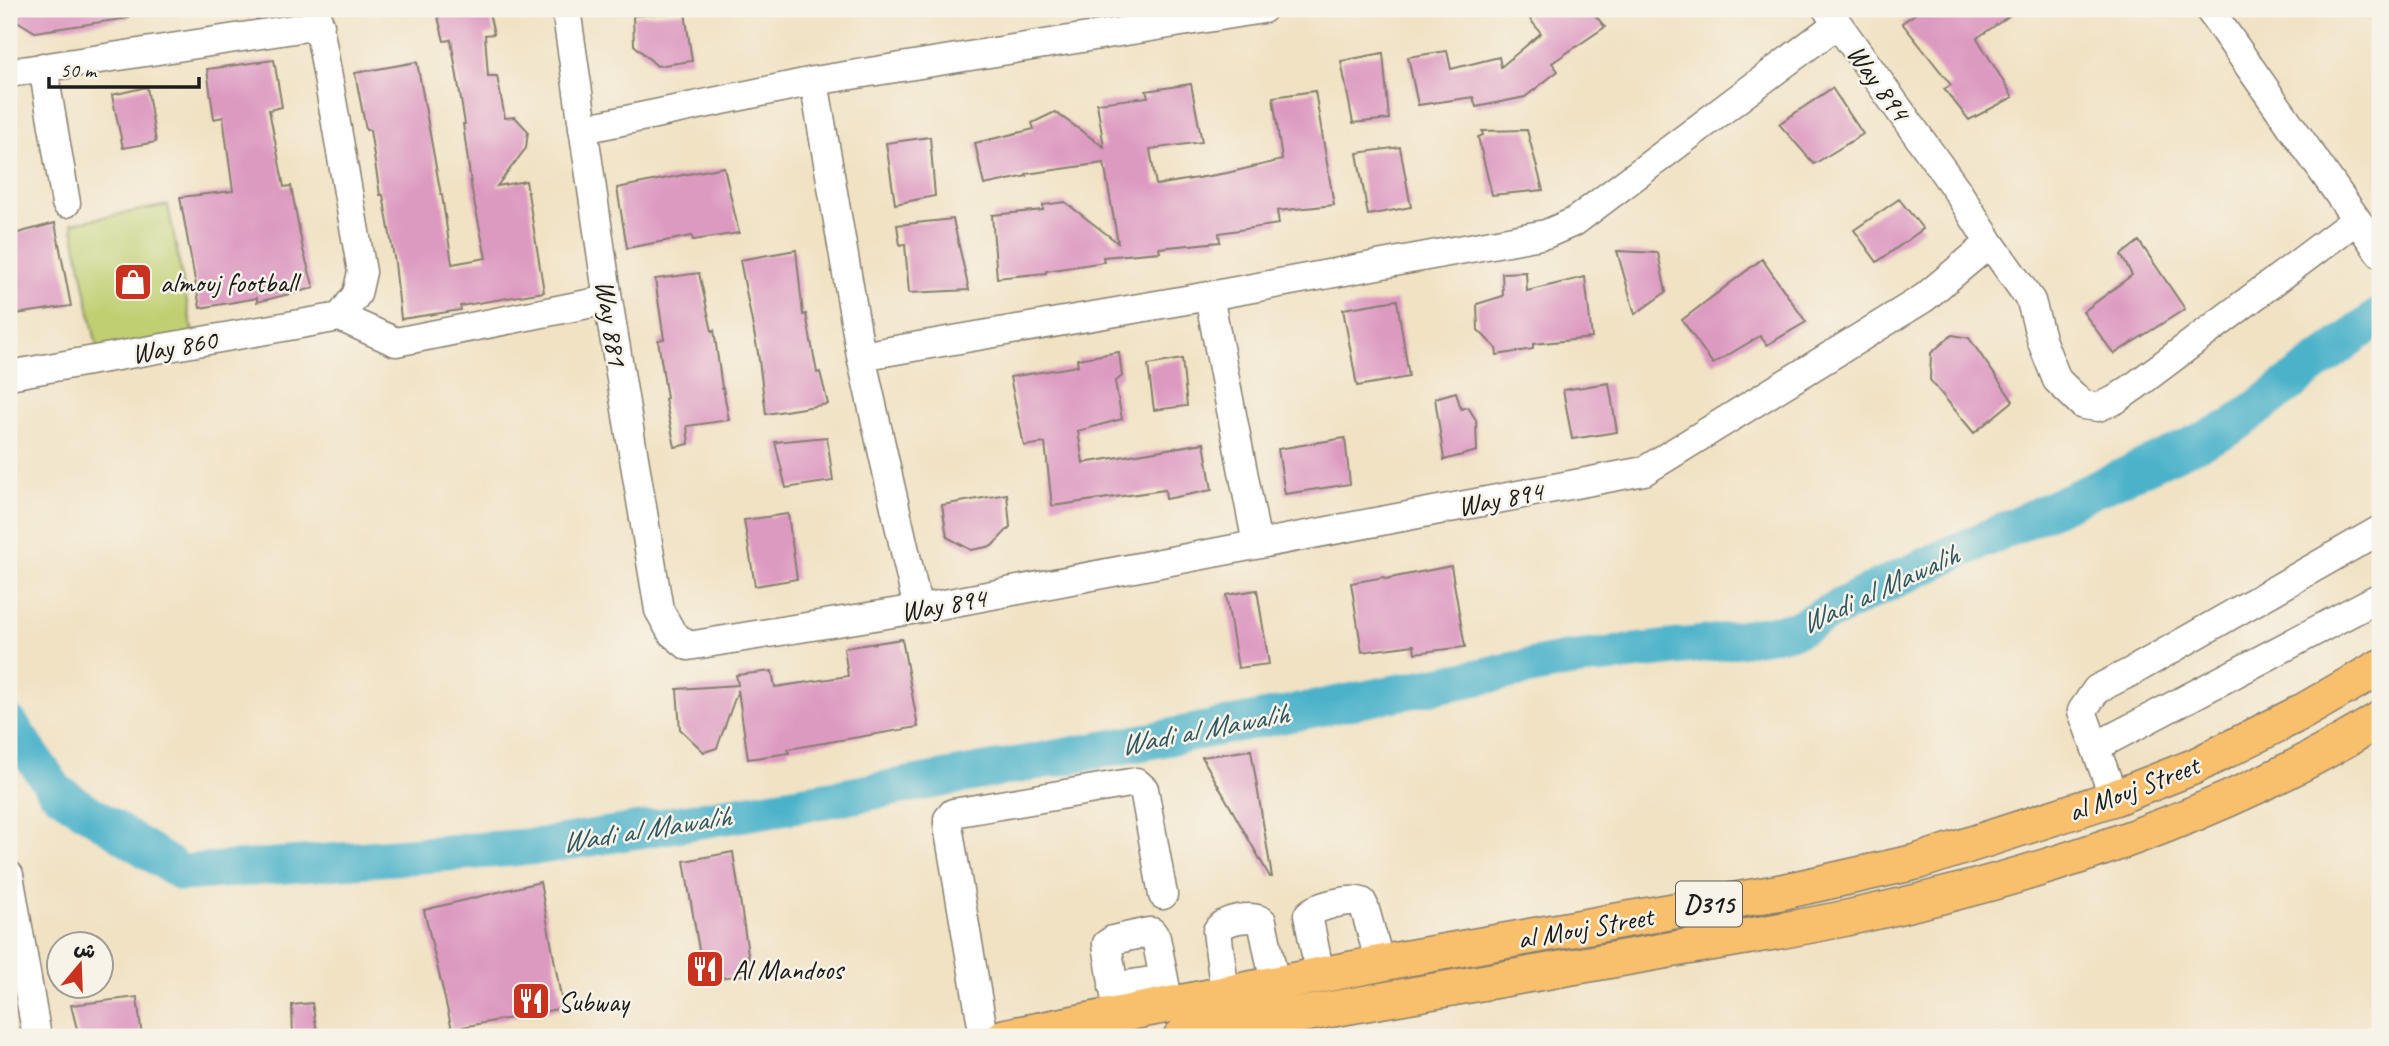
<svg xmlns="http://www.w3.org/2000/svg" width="2389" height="1046" viewBox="0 0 2389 1046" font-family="Caveat,'Playpen Sans Arabic',sans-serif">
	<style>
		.green { fill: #bfcf71; stroke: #6e7646; stroke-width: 2 }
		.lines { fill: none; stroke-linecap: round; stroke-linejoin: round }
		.river { stroke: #4bb2ca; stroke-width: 37 }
		.building { fill: #dd9ac1 }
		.minor-casing { stroke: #867f70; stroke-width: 31 }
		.major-casing { stroke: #867f70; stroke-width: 38 }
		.minor { stroke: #fff; stroke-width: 28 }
		.major { stroke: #f8bf6c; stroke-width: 35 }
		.labels { text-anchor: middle; stroke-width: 5; stroke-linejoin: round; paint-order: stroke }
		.shield { fill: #f7f3e8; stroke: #5e5c59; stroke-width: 2 }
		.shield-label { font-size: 26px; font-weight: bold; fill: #1c1c1c }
		.street-label { font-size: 28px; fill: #1c1c1c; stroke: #f7f3e8 }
		.poi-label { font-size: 28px; fill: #1c1c1c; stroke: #f7f3e8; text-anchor: start }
		.water-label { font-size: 30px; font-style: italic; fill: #2f5862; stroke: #f7f3e8 }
	</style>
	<rect width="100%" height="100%" fill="#f7f3e8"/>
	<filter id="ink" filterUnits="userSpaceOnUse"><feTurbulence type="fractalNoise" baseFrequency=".0143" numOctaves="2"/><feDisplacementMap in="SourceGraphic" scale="14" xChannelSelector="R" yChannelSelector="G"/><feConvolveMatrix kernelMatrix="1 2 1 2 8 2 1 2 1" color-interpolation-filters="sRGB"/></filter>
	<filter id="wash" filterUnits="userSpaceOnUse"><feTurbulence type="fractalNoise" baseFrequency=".00686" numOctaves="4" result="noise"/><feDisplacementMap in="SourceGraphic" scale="28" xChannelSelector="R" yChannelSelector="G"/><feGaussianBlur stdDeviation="1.57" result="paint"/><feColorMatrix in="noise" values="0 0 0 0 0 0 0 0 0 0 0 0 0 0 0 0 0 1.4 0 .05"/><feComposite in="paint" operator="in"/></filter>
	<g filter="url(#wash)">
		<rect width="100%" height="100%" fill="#f1e2c4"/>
		<path class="green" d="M 168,205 L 195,345 L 100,363 L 72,223 Z"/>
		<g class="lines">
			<path class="river" d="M 9,723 L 56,791 L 182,873 L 541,846 L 843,797 L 1144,742 L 1566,660 L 1720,642 L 1795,630 L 1879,587 L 2232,427 L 2380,316"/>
		</g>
		<g id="blocks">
			<path class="building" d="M 9,9 L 128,9 L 129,18 L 35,32 L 9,16 Z
				M 436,9 L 488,9 L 494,34 L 485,35 L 488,76 L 497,76 L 505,118 L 515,117 L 528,131 L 526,148 L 497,186 L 526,181 L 544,292 L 460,306 L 461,310 L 401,319 L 395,263 L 383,195 L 380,195 L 370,130 L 366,130 L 355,73 L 417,62 L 441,195 L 442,195 L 452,264 L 486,258 L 472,191 L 463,124 L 465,124 L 451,40 L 444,41 Z
				M 1522,9 L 1590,9 L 1605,27 L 1552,63 L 1558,71 L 1525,97 L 1476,107 L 1473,97 L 1418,105 L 1408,57 L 1447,51 L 1451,69 L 1499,57 L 1501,67 L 1541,33 Z
				M 1922,9 L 2019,9 L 1977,38 L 2013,97 L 1969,120 L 1944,89 L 1951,85 L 1902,23 Z
				M 685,12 L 692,61 L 657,66 L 634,45 L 633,16 Z
				M 1383,53 L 1389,119 L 1353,123 L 1341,61 Z
				M 274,60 L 282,107 L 269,110 L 284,187 L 291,186 L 303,250 L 314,288 L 257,302 L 257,298 L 200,308 L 180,197 L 233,191 L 223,117 L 214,119 L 207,69 Z
				M 1191,84 L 1202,142 L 1150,149 L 1156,185 L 1227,173 L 1282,160 L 1273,97 L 1315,91 L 1334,205 L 1277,211 L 1279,224 L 1219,233 L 1220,242 L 1159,248 L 1160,252 L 1103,257 L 1104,262 L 1046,271 L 1046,273 L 997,278 L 992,215 L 1043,210 L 1043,205 L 1065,202 L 1118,243 L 1104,163 L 1026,174 L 1027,176 L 984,185 L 975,143 L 1034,129 L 1032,123 L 1055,112 L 1104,147 L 1097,103 L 1148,97 L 1146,91 Z
				M 147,87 L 156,142 L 123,148 L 112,95 Z
				M 1832,88 L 1863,134 L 1814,164 L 1779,124 Z
				M 1527,130 L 1543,190 L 1492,195 L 1478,137 L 1483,135 L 1482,131 Z
				M 930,137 L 935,196 L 895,204 L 886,143 Z
				M 1400,147 L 1411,207 L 1368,215 L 1357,153 Z
				M 724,167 L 739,233 L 693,240 L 692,236 L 627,248 L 617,188 Z
				M 1899,199 L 1923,229 L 1877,262 L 1854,230 Z
				M 953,219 L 969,290 L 909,293 L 905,244 L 900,245 L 897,225 Z
				M 55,223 L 71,306 L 9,315 L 9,252 L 17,251 L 14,234 Z
				M 2139,241 L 2185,309 L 2114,354 L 2083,312 L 2132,275 L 2121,255 Z
				M 796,250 L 803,315 L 806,314 L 817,373 L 820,372 L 828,404 L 766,414 L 758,353 L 740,260 Z
				M 1617,251 L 1658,253 L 1666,292 L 1635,314 Z
				M 1762,259 L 1806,322 L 1767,345 L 1760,336 L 1713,364 L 1682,320 Z
				M 1526,272 L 1527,291 L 1585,277 L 1592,338 L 1533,344 L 1533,349 L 1497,355 L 1496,348 L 1478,330 L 1477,304 L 1503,296 L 1502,273 Z
				M 699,273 L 712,331 L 714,330 L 722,388 L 723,388 L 729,420 L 687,426 L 689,444 L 675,447 L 665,399 L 667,398 L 658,340 L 664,339 L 655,279 Z
				M 1397,300 L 1409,377 L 1357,386 L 1343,309 Z
				M 1952,335 L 1969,338 L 2013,401 L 1974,433 L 1930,380 L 1931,353 Z
				M 1119,352 L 1122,376 L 1115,382 L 1122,419 L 1078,431 L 1083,463 L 1204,443 L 1212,490 L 1166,499 L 1165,490 L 1052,506 L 1045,443 L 1024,446 L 1010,377 L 1078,366 L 1077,359 Z
				M 1182,359 L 1187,406 L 1154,410 L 1148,365 Z
				M 1609,383 L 1617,432 L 1572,439 L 1563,390 Z
				M 1456,392 L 1461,409 L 1468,407 L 1476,420 L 1477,451 L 1444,460 L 1435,398 Z
				M 827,437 L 833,481 L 786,488 L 775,442 Z
				M 1345,438 L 1350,484 L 1285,494 L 1278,449 Z
				M 1007,494 L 1010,527 L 992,546 L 971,550 L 947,537 L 942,505 Z
				M 788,514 L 797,579 L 755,586 L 744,520 Z
				M 1451,566 L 1465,647 L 1415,653 L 1414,645 L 1362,652 L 1351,583 L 1384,577 L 1385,579 Z
				M 1257,590 L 1269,664 L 1238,668 L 1226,595 Z
				M 902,639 L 918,727 L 788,749 L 789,753 L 748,759 L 738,690 L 717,748 L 704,752 L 680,729 L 677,689 L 738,685 L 736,675 L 772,671 L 775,687 L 848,676 L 844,648 Z
				M 1251,750 L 1272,877 L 1270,877 L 1202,757 Z
				M 733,852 L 751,974 L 704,980 L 684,861 Z
				M 540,882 L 563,1008 L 452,1029 L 424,910 Z
				M 137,997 L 142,1037 L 79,1037 L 71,1005 Z
				M 312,1003 L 318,1037 L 293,1037 L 292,1005 Z"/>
		</g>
	</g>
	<g filter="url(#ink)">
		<use href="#blocks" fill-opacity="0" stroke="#867f70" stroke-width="2"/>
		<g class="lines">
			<defs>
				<path id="minor" d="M 316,9 L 362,272 L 357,294 L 340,317
					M 566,9 L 608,300 L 659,610 L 672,633 L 688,646 L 918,609 L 1644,471 L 1924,298 L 1990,243 L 1956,189 L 1827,9
					M 2209,9 L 2380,253
					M 43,67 L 66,203
					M 9,73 L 320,25
					M 814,81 L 861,356 L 918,609
					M 583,129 L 814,81 L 1263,9
					M 1990,243 L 2031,301 L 2042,342 L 2057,380 L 2083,405 L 2098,407 L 2115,400 L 2135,386 L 2356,220
					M 1209,296 L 1257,544
					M 861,356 L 1209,296 L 1546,234 L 1574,222 L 1837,24
					M 9,375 L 340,317 L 396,342 L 608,300
					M 2095,747 L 2380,597
					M 2114,798 L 2082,711 L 2097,689 L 2131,672 L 2380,530
					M 9,875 L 37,1037
					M 1320,975 L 1308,915 C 1315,906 1351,898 1362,902 L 1364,906 L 1380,963
					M 1113,987 L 1164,979
					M 1225,994 L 1217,931 C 1223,919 1251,915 1262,921 L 1275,984
					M 1118,1015 L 1107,944 L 1113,940 L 1149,932 L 1152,932 L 1156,938 L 1169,1005
					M 984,1037 L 948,826 L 948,819 L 953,813 L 1136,782 L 1144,789 L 1163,895"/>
				<path id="major" d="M 1004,1037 L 1408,958 L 1781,892 L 1916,862 L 2114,798 L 2193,767 L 2302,712 L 2380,667
					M 1181,1037 C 1343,1006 1506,979 1669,950 C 1726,940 1784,931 1842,919 C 2027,880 2219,820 2380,719"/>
			</defs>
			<use href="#minor" class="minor-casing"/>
			<use href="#major" class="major-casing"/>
			<use href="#minor" class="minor"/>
			<use href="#major" class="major"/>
		</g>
	</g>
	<defs>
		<symbol id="shop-square" viewBox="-11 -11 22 22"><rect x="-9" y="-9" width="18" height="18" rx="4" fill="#c8321e" stroke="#f7f3e8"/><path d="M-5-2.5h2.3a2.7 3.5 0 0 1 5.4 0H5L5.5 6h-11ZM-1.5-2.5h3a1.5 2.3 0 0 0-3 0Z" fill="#fff"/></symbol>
		<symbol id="restaurant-square" viewBox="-11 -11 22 22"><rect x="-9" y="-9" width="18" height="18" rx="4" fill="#c8321e" stroke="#f7f3e8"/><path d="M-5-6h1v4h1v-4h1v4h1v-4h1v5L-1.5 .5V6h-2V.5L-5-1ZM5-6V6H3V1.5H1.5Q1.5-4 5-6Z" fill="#fff"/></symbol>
	</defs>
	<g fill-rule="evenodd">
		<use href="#shop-square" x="111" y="260" width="44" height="44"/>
		<use href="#restaurant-square" x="683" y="947" width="44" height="44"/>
		<use href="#restaurant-square" x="509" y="979" width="44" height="44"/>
	</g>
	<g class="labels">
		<rect class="shield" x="1676" y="881.5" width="66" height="45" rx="5"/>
		<g class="shield-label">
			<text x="1709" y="913">D315</text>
		</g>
		<g class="street-label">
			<text transform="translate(1879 82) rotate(54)" y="10">Way 894</text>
			<text transform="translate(612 323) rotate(81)" y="10">Way 881</text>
			<text transform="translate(174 346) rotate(-10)" y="10">Way 860</text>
			<text transform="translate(1500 498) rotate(-11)" y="10">Way 894</text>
			<text transform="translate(943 604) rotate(-10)" y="10">Way 894</text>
			<text transform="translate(2133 788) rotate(-21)" y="10">al Mouj Street</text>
			<text transform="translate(1585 927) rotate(-10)" y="10">al Mouj Street</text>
		</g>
		<g class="poi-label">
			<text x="160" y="292">almouj football</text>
			<text x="732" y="979">Al Mandoos</text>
			<text x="558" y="1011">Subway</text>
		</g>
		<g class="water-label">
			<text transform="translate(1879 589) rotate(-25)" y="10">Wadi al Mawalih</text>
			<text transform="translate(1204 729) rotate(-11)" y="10">Wadi al Mawalih</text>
			<text transform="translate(646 829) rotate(-9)" y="10">Wadi al Mawalih</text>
		</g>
	</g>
	<rect width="2389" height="1046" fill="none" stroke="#f7f3e8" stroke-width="35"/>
	<g transform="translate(80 965) rotate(19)"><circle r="33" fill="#f7f3e8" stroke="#9f9d96" stroke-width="2"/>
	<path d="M0-5L12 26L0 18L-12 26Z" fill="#c8321e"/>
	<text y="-10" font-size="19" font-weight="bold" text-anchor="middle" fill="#1c1c1c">ش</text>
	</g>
	<path d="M49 77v10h150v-10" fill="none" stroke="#1c1c1c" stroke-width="3.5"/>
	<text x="60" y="77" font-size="21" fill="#1c1c1c" stroke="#f7f3e8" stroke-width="5" paint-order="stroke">50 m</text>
</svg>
